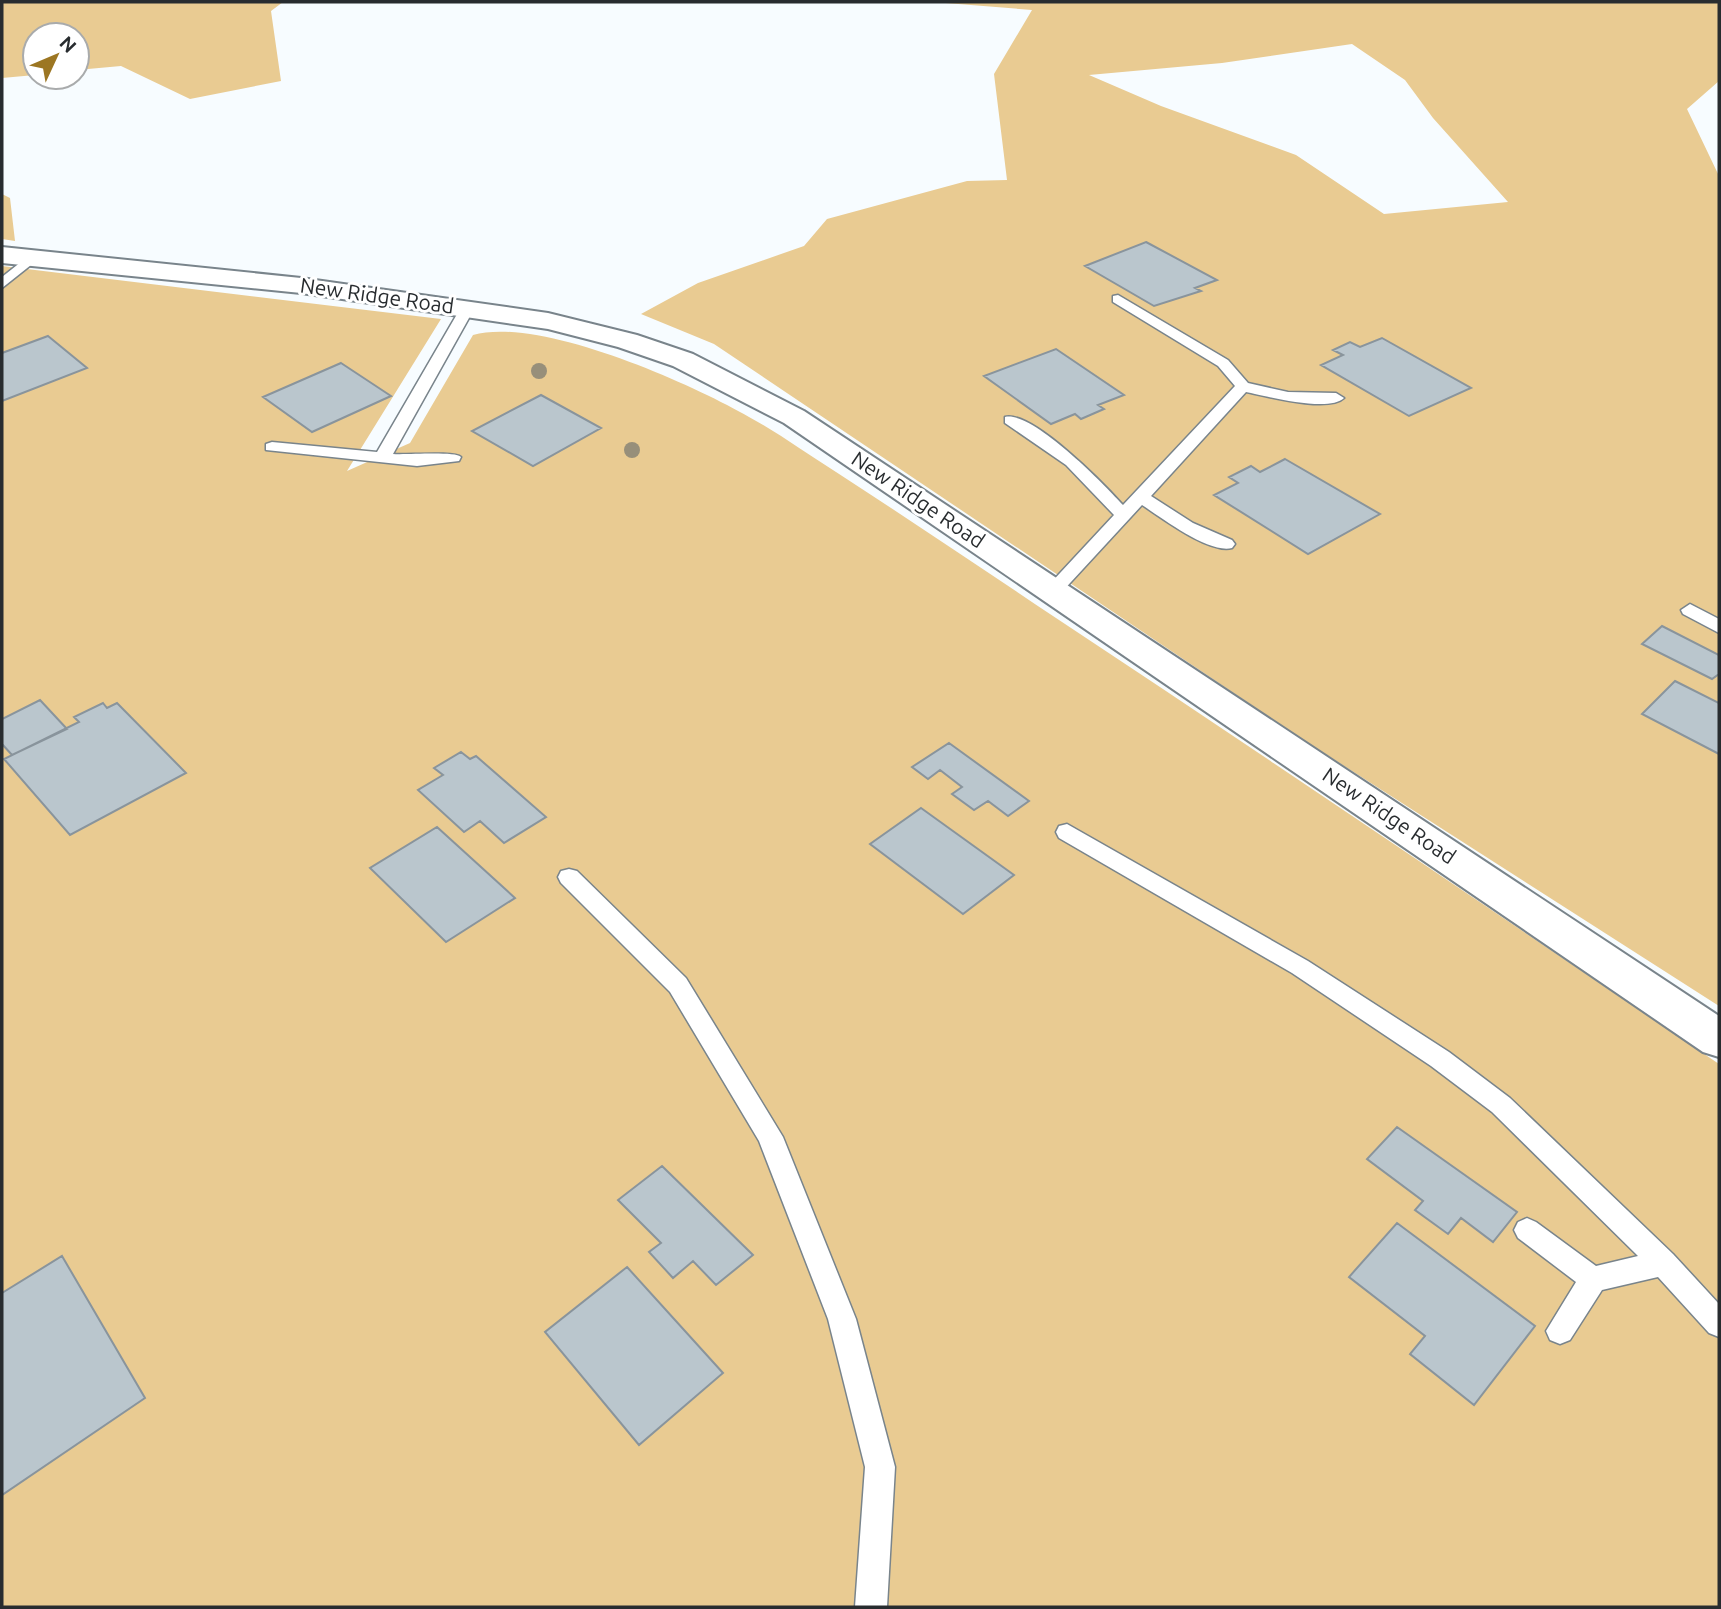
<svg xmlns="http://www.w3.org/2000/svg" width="1721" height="1609" viewBox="0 0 1721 1609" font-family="Ubuntu,sans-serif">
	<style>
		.green { fill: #e9cb92; fill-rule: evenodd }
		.building { fill: #bac6cd; stroke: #89949c; stroke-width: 2 }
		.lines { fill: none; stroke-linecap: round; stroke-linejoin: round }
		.service-casing { stroke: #79848b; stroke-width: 3 }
		.minor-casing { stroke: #79848b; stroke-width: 4 }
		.service { fill: #fff; fill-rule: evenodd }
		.minor { fill: #fff; fill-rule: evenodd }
		.tree { fill: #978f7a }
		.labels { text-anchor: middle; stroke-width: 6; stroke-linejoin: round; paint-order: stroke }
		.street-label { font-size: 21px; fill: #282c2f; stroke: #fff }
	</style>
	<rect width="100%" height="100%" fill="#f7fcff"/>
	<path class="green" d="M 2,2 L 283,2 L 271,11 L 281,81 L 190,99 L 121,66 L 77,70 L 77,35 L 35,35 L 35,75 L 2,78 Z
		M 933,2 L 1719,2 L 1719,81 L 1687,109 L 1719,176 L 1719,1006 L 1302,739 L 714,344 L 641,314 L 698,283 L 804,246 L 827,219 L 967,181 L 1007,180 L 994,74 L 1032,10 ZM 1352,44 L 1405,80 L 1433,118 L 1508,202 L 1384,214 L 1296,155 L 1161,106 L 1089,75 L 1222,63 Z
		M 2,194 L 10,198 L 15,241 L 2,239 Z
		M 2,266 L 441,319 L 347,471 L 410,443 L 473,335 C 539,316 690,383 749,417 C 779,433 807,454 836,472 C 910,520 983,569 1056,618 C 1278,765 1499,915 1719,1064 L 1719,1607 L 2,1607 Z"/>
	<path class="building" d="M 1146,242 L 1217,280 L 1195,288 L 1201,291 L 1154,306 L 1085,266 Z
		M 48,336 L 87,368 L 2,401 L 2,353 Z
		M 1382,338 L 1471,388 L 1409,416 L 1321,365 L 1343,355 L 1333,350 L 1350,342 L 1360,347 Z
		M 1056,349 L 1124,395 L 1098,405 L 1104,409 L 1081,419 L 1075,414 L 1051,424 L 984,376 Z
		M 341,363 L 391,396 L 312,432 L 263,397 Z
		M 541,395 L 601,428 L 533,466 L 472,431 Z
		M 1285,459 L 1380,514 L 1308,554 L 1214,495 L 1238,483 L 1229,477 L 1251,466 L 1260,472 Z
		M 1662,626 L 1719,655 L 1719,674 L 1712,679 L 1642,644 Z
		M 1675,681 L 1719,703 L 1719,754 L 1642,714 Z
		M 40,700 L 67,729 L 12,755 L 2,744 L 2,719 Z
		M 103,703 L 107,708 L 117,703 L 186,773 L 70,835 L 4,759 L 79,722 L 74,717 Z
		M 949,743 L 1029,801 L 1008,816 L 988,801 L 974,810 L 952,794 L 962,787 L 940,770 L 928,779 L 912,767 Z
		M 461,752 L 470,759 L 476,756 L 546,817 L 504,843 L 480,821 L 464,832 L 418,790 L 443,775 L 434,768 Z
		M 921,808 L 1014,875 L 963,914 L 870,844 Z
		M 437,827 L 515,898 L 446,942 L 370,868 Z
		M 1397,1127 L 1517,1212 L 1493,1242 L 1461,1218 L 1448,1234 L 1415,1210 L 1423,1201 L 1367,1159 Z
		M 662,1166 L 753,1255 L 716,1285 L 693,1261 L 673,1278 L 649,1252 L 661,1243 L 618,1200 Z
		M 1397,1223 L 1535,1326 L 1474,1405 L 1410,1354 L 1425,1336 L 1349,1277 Z
		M 62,1256 L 145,1398 L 2,1495 L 2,1293 Z
		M 627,1267 L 723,1373 L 639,1445 L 545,1332 Z"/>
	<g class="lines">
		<defs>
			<path id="service" d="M 31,254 L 38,258 L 36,261 L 2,288 L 2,277 Z
				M 1118,295 L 1228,360 L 1248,383 L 1288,392 L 1336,393 L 1344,398 C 1329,413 1266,396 1246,392 L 1151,496 L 1193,523 L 1232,540 L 1235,544 L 1232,548 C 1209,554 1162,518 1142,505 L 1059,595 L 1047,595 L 1044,591 L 1047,587 L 1114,515 L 1066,465 L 1005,423 L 1005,417 C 1032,410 1105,485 1123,505 L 1235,386 L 1218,366 L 1113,302 L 1113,296 Z
				M 467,305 L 474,309 L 393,454 C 407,455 455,451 461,457 L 459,461 L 417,466 L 266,450 L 266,444 L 272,442 L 377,452 L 460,309 Z
				M 1690,604 L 1719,619 L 1719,633 L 1683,614 L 1681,610 Z
				M 1067,824 L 1308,961 L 1449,1052 L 1510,1098 L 1673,1254 L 1719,1304 L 1719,1337 L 1709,1333 L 1658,1277 L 1602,1290 L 1570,1340 L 1560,1344 L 1550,1340 L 1546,1331 L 1576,1282 L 1518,1238 L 1514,1230 L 1518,1222 L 1527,1218 L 1536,1222 L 1596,1266 L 1638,1256 L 1492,1112 L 1431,1066 L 1292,973 L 1059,838 L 1056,832 L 1059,826 Z
				M 569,869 L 577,871 L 686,978 L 783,1137 L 856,1319 L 895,1467 L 887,1607 L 855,1607 L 865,1467 L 828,1319 L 759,1141 L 670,992 L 561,883 L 558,877 L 561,871 Z"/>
			<path id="minor" d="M 2,247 L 301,278 L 548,313 L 637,335 L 693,354 L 804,411 L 1719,1016 L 1719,1057 L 1703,1052 L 784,423 L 673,366 L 618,347 L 548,329 L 301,293 L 2,263 Z"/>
		</defs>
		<use href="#service" class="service-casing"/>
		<use href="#minor" class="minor-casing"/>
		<use href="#service" class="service"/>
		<use href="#minor" class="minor"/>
	</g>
	<g class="tree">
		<circle cx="539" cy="371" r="8"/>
		<circle cx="632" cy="450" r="8"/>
	</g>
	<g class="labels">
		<g class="street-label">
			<text transform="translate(377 296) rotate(8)" y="7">New Ridge Road</text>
			<text transform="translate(918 500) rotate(34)" y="7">New Ridge Road</text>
			<text transform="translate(1389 816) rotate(34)" y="7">New Ridge Road</text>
		</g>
	</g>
	<rect width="1721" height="1609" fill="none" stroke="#282c2f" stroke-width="7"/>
	<g transform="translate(56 56) rotate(46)"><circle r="33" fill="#ffffff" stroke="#a9abac" stroke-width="2"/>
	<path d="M0-5L12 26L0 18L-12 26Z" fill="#9c7622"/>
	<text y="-10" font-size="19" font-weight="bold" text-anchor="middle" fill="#282c2f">N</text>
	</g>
</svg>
